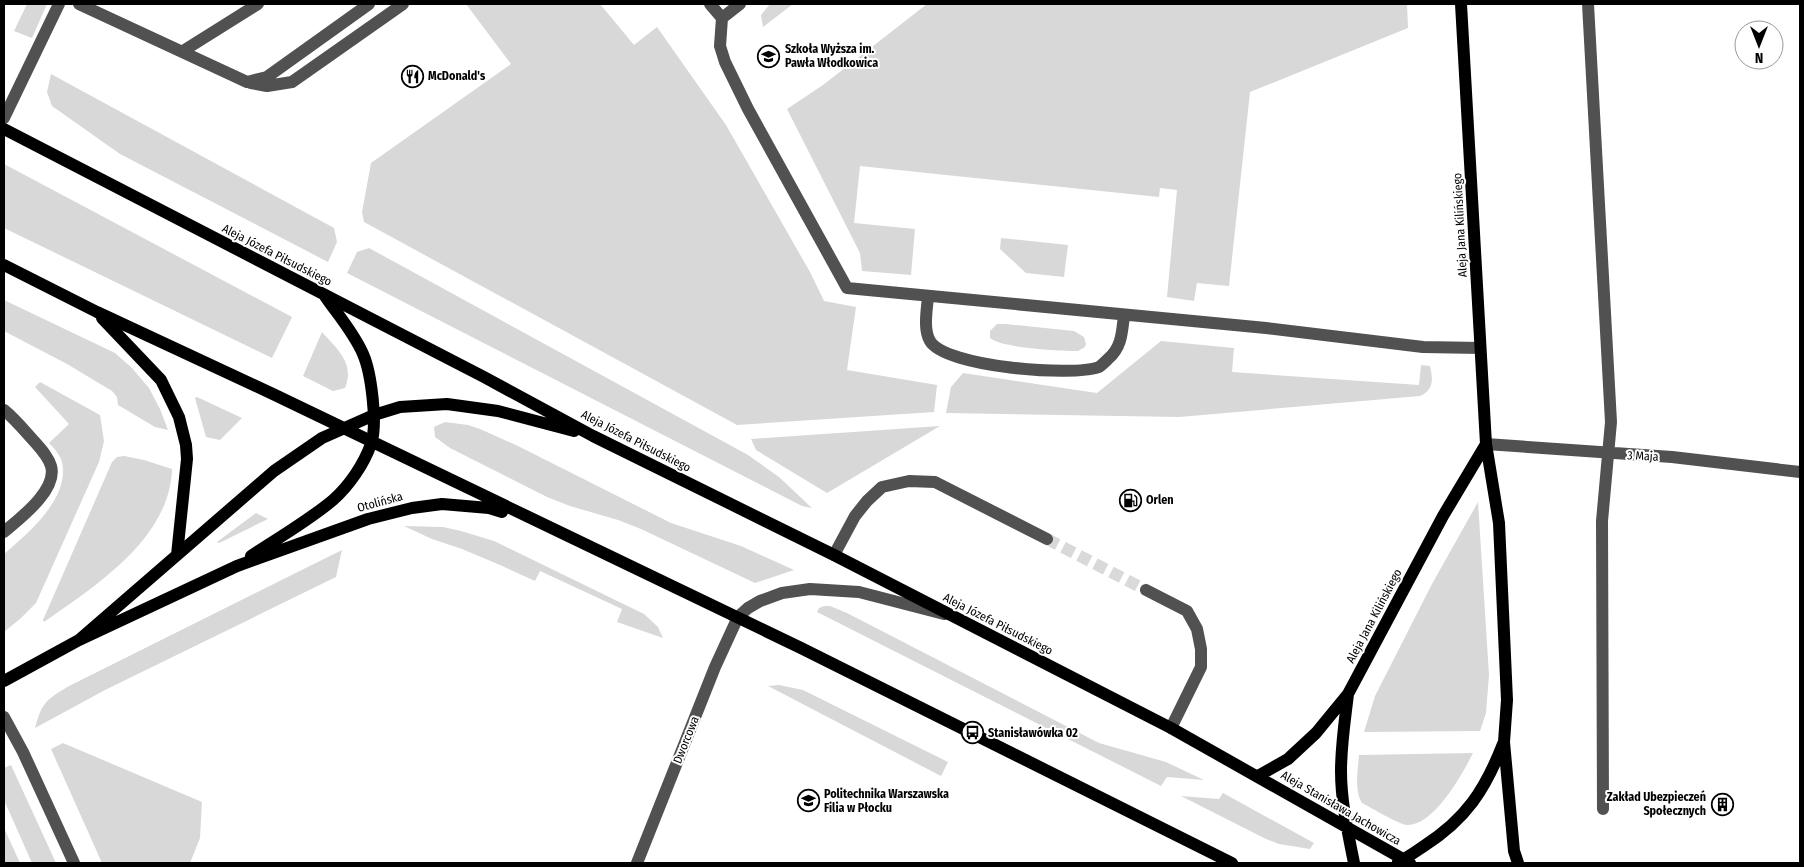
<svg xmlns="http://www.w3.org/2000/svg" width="1804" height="867" viewBox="0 0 1804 867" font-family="'Fira Sans Condensed',sans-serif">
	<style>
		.green { fill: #d8d8d8 }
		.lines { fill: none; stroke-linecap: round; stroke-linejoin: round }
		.minor-tunnel { stroke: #d9d9d9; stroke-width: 12; stroke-dasharray: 12 6; stroke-linecap: butt }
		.minor { stroke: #515151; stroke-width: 12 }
		.major { stroke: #000; stroke-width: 12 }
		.labels { text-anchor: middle; stroke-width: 4; stroke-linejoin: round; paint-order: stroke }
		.poi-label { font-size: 12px; font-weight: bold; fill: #000; stroke: #fff; text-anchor: start }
		.street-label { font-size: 12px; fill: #000; stroke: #fff }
	</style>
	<rect width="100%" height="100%" fill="#fff"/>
	<path class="green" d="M 27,4 L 47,4 L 32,38 L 14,31 Z
		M 466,4 L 600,4 L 634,45 L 657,27 L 726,125 L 810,272 L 824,301 L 856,307 L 847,370 L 937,385 L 934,412 L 737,425 L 364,222 L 362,212 L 371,163 L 511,64 Z
		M 770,4 L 793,4 L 763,27 L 761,15 Z
		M 927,4 L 1407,4 L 1408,28 L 1250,92 L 1229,286 L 1197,283 L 1194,301 L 1167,297 L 1177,190 L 1160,188 L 1159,197 L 860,166 L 854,223 L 915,229 L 911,275 L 862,271 L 860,253 L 787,109 L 823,85 Z
		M 51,74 L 334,228 L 337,242 L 328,262 L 120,154 L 52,106 L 47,92 Z
		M 4,164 L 292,317 L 272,358 L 4,228 Z
		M 1001,238 L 1068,245 L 1064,277 L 1026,273 L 1000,249 Z
		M 369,248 L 748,455 L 779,477 L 812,508 L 802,506 L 347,273 L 357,252 Z
		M 4,300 L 115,353 L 132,368 L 149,388 L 160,409 L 168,430 L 155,427 L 118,405 L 117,397 L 112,391 L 67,364 L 4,331 Z
		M 997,324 L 1006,324 L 1074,331 L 1084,337 L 1086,344 L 1085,347 L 1078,351 C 1061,351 1001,348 990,338 L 990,331 Z
		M 322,332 C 338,350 355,364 345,388 L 333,391 L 303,376 Z
		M 1161,341 L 1234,348 L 1232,372 L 1419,385 L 1421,365 L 1430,366 C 1433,379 1434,390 1420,396 L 1179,417 L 946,413 L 951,387 L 963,373 L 1097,393 Z
		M 40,382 L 100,415 L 104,441 L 99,462 L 36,603 L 21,618 L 4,632 L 4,554 C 28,533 70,499 62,462 C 60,455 54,448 49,443 L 69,424 L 35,387 Z
		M 197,397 L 242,418 L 220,440 L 206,437 L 195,398 Z
		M 445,422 L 468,425 L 480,429 L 518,446 L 671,523 L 741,546 L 794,570 L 755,583 L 641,529 L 618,520 L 570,506 L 547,497 L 450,448 L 435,437 L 434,427 Z
		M 940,426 L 827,493 L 756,450 L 751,439 Z
		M 124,456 L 144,460 L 172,469 C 170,539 95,586 44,622 L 43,620 L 112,462 L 117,457 Z
		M 1478,502 L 1489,675 L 1486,713 L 1480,731 L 1364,732 L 1375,696 L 1432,584 Z
		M 256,513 L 268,519 L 219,543 L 217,542 Z
		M 404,526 L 443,527 L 461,531 L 494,541 L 644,614 L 658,627 L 663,638 L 617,622 L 622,609 L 540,571 L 535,581 L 500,565 L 462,549 L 432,539 Z
		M 342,550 L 336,577 L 105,690 L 35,728 C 42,702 46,700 69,686 Z
		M 824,606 L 830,606 L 847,613 L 1099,743 L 1166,762 L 1204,780 L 1167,777 L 1161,786 L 817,612 L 819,608 Z
		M 779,685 L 803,690 L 948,762 L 941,776 L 768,686 Z
		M 63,743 L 202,802 L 200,838 L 190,863 L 102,863 L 51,749 Z
		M 1473,753 C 1463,773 1434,826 1407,825 C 1398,824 1372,808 1362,803 C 1354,790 1358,769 1359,755 Z
		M 11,765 L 56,863 L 32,863 L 4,800 L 4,768 Z
		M 1223,793 L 1314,843 L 1310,849 L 1279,844 L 1266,839 L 1181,796 L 1219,799 Z
		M 4,828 L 20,863 L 4,863 Z"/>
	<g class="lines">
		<path class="minor-tunnel" d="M 1047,539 L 1146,590"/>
		<path class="minor" d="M 79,4 L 247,82 L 267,77 L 369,4
			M 710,4 L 722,18 L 740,4
			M 1588,4 L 1611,422 L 1602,521 L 1603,809
			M 722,18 L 720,46 L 725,62 L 748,109 L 847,288 L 1266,328 L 1423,347 L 1480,348
			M 183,51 L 258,4
			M 251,83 L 267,86 L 292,82 L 403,4
			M 4,118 L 59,4
			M 928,296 C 927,310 923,329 930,341 C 945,367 1073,377 1099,367 C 1102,365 1105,362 1108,359 C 1122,347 1122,332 1124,315
			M 4,410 C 15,419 24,430 33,440 C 40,448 48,456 51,466 C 58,490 19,519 4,532
			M 1486,444 L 1672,457 L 1800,472
			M 834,555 L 855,516 L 867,501 L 882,487 L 909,481 L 935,482 L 1047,539
			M 1146,590 L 1187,611 L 1197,629 L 1201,649 L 1201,667 L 1171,728
			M 4,717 L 23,752 L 74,863
			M 637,863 L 715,667 L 738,617 L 748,608 L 760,601 L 782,593 L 810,589 L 859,592 L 944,614"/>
		<path class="major" d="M 1461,4 L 1486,444 L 1499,523 L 1507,700 L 1504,742 L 1514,851 L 1518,863
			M 4,129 L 484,377 L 593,436 L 834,555 L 1171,728 L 1410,863
			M 4,265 L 97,312 L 275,395 L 801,648 L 1232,863
			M 102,318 L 161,380 L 179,417 L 186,445 L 187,459 L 177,555
			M 251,556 C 278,538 308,521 333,500 C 349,486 364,464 371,444 C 378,424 371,372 363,354 C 354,333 338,315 325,296
			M 79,640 L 274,471 L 322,438 L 374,415 L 400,407 L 447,404 L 498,411 L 574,431
			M 4,681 L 79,640 L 237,566 L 368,519 L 412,508 L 442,504 L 489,508 L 502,512
			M 1348,694 C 1345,720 1341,745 1341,771 C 1341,802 1348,833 1354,863
			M 1258,776 L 1288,759 L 1316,733 L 1348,694 L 1443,516 L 1486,444
			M 1398,862 C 1407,858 1415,852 1424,846 C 1466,819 1485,790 1503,744"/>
	</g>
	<defs>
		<symbol id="university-ring" viewBox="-11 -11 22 22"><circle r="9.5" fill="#fff" stroke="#000" stroke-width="1.5"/><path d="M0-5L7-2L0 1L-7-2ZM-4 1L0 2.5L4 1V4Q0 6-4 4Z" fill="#000"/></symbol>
		<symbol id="restaurant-ring" viewBox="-11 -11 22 22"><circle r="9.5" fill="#fff" stroke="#000" stroke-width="1.5"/><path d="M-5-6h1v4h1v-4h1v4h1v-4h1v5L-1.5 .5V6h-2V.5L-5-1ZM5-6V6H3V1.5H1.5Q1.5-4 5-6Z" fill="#000"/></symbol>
		<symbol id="fuel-ring" viewBox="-11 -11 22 22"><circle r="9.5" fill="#fff" stroke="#000" stroke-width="1.5"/><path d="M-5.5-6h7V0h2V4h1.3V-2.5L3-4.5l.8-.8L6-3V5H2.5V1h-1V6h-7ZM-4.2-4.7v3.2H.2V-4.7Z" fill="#000"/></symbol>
		<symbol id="bus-ring" viewBox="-11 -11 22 22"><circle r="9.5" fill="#fff" stroke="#000" stroke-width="1.5"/><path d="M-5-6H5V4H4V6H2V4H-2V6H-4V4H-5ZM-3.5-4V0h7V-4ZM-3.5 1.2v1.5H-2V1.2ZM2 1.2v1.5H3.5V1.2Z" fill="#000"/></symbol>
		<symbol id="building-ring" viewBox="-11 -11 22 22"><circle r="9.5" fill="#fff" stroke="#000" stroke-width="1.5"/><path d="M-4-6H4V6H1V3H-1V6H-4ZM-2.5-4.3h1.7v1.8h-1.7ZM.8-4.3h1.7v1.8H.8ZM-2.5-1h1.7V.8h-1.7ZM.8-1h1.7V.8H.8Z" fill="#000"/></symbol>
	</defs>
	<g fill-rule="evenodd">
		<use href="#university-ring" x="756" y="44" width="25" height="25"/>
		<use href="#restaurant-ring" x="400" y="64" width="25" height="25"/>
		<use href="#fuel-ring" x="1118" y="488" width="25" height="25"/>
		<use href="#bus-ring" x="960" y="720" width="25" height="25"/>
		<use href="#university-ring" x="796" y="788" width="25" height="25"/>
		<use href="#building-ring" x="1710" y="792" width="25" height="25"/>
	</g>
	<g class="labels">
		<g class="poi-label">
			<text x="785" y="53">Szkoła Wyższa im.<tspan x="785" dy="14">Pawła Włodkowica</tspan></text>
			<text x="428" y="80">McDonald's</text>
			<text x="1146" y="504">Orlen</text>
			<text x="988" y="737">Stanisławówka 02</text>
			<text x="824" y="798">Politechnika Warszawska<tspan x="824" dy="14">Filia w Płocku</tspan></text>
			<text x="1706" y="801" text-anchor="end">Zakład Ubezpieczeń<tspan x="1706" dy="14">Społecznych</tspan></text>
		</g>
		<g class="street-label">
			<text transform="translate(1460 225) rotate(-93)" y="4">Aleja Jana Kilińskiego</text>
			<text transform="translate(277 255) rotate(27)" y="4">Aleja Józefa Piłsudskiego</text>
			<text transform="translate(636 441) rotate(27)" y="4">Aleja Józefa Piłsudskiego</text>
			<text transform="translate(1643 456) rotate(3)" y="4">3 Maja</text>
			<text transform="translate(380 502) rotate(-15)" y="4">Otolińska</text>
			<text transform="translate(1374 616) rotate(-62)" y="4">Aleja Jana Kilińskiego</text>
			<text transform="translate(998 624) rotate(27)" y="4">Aleja Józefa Piłsudskiego</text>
			<text transform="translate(686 740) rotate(-68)" y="4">Dworcowa</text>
			<text transform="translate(1341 808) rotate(30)" y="4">Aleja Stanisława Jachowicza</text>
		</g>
	</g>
	<rect width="1804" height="867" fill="none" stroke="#000000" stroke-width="10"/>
	<g transform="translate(1759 45) rotate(180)"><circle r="24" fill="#ffffff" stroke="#999999"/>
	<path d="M0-4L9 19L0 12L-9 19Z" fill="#000000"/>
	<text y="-8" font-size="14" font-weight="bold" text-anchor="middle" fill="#000000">N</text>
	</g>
</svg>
